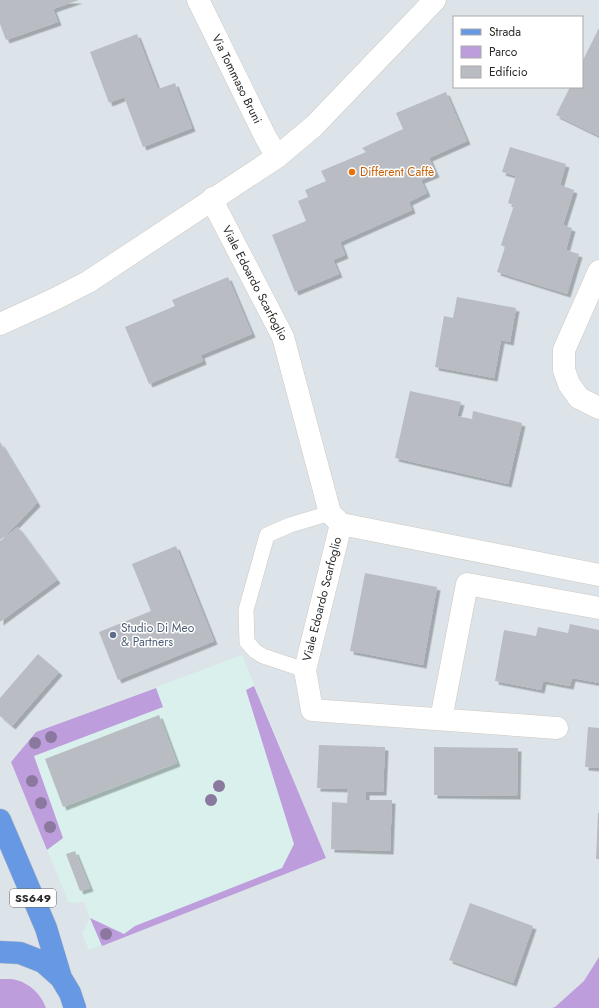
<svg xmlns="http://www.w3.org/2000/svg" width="599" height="1008" viewBox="0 0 599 1008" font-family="Jost,sans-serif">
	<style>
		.medical { fill: #daf0ec }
		.green { fill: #bd9ddc }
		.building { fill: #b9bdc3; filter: url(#shadow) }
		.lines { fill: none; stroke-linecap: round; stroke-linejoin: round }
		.lane-casing { stroke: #cfc9c0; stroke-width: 16 }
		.street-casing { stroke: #cfc9c0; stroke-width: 23 }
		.primary-casing { stroke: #c3c3c3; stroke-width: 23 }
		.lane { stroke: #fff; stroke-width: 15 }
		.street { stroke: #fff; stroke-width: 22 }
		.primary { stroke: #6798e4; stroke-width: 22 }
		.tree { fill: #8b789e }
		.food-dot { fill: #e8710a; stroke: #fff; stroke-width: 1.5 }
		.service-dot { fill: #5c6f8a; stroke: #fff; stroke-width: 1.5 }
		.labels { text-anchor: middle; stroke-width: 3; stroke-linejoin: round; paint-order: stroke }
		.shield { fill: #fff; stroke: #696969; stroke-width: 1 }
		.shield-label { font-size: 11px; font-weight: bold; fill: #292929 }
		.street-label { font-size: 12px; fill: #292929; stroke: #fff }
		.food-label { font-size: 12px; fill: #c56008; stroke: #fff; text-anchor: start }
		.service-label { font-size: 12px; fill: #4e5e75; stroke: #fff; text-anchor: start }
	</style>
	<defs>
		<filter id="shadow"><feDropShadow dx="3.5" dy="3.5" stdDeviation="0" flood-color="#0004"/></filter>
	</defs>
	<rect width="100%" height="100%" fill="#dce4ea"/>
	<path class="medical" d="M 242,655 L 326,858 L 89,950 L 82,933 L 90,918 L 84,902 L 69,903 L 11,762 L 36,732 Z"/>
	<path class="green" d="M 254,686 L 326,858 L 102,946 L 90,918 L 124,934 L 135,926 L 282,868 L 294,844 L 246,690 Z
		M 156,688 L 163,707 L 34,756 L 63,838 L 47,850 L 11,762 L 36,732 Z
		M 599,957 L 599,1008 L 552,1008 L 555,1007 L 584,981 Z
		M 0,979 C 3,979 7,979 10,979 C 26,980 41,993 46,1008 L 0,1008 Z"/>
	<path class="building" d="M 0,0 L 79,0 L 53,9 L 58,22 L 6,40 L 0,24 Z
		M 599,28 L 599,136 L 556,115 L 570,87 L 582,87 L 582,62 Z
		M 137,34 L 158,89 L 175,83 L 192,128 L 143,147 L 124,97 L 109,103 L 90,52 Z
		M 446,92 L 467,141 L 429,158 L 436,174 L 421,180 L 427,193 L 409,202 L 412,210 L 340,242 L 345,255 L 333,260 L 339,274 L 295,292 L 272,235 L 306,221 L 298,201 L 308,197 L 305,190 L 326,181 L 321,171 L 366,152 L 362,148 L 403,129 L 396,113 Z
		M 510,147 L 566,164 L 560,185 L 574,190 L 563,225 L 572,228 L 566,250 L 579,254 L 567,294 L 497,272 L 505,247 L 501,245 L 514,205 L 508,203 L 516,176 L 502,172 Z
		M 228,277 L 252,334 L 201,355 L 203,361 L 149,384 L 125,327 L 175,306 L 172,300 Z
		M 457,297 L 516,308 L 510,342 L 501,340 L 494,378 L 435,367 L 444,316 L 453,318 Z
		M 410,391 L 461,402 L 457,416 L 472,419 L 473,411 L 522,423 L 508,484 L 395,458 Z
		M 0,442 L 37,503 L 5,536 L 0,540 Z
		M 18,527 L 57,580 L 0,622 L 0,541 Z
		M 176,546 L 214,641 L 118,680 L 99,632 L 151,611 L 132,564 Z
		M 365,573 L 437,587 L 423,665 L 350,651 Z
		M 570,624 L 599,630 L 599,683 L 572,678 L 570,686 L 543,681 L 541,690 L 495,681 L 504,630 L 536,636 L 538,627 L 568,633 Z
		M 38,654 L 59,672 L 12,726 L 0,716 L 0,698 Z
		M 159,715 L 177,763 L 63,807 L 45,759 Z
		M 588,727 L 599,728 L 599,768 L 585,767 Z
		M 319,745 L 385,747 L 383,792 L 366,792 L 366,800 L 392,800 L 390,851 L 331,849 L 332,802 L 347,803 L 348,789 L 317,788 Z
		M 434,747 L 518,748 L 517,796 L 434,795 Z
		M 598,813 L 599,813 L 599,859 L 596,859 Z
		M 75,851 L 90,888 L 80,891 L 66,854 Z
		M 470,903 L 533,926 L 513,983 L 449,960 Z"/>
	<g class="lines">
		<defs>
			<path id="lane" d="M 305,670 L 263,656 L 255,651 L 247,642 L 246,610 L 267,535 L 290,525 L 330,513"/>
			<g id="street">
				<path id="s1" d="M 198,0 L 265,136 L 277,157"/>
				<path id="s2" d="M 213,198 L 217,210 L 283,337 L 330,513 L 341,524 L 305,670 L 312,710 L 557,728"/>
				<path d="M 599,271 L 564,350 L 564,370 L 569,384 L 579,398 L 599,408"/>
				<path d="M 0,324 L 55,299 L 88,282 L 277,157 L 314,126 L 435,0"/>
				<path d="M 341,524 L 599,575"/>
				<path d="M 441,719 L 467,584 L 599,608"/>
			</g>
			<path id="primary" d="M 0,820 L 46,928 L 61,978
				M 0,952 L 20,953 L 43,962 L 61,978 L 70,993 L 75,1008"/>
		</defs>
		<use href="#lane" class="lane-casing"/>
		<use href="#street" class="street-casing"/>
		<use href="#primary" class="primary-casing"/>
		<use href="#lane" class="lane"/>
		<use href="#street" class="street"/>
		<use href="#primary" class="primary"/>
	</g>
	<g class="tree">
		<circle cx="51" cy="737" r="6"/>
		<circle cx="35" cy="743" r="6"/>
		<circle cx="32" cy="781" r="6"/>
		<circle cx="219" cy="786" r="6"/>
		<circle cx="211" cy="800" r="6"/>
		<circle cx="41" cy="803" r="6"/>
		<circle cx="50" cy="827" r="6"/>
		<circle cx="106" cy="934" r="6"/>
	</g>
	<circle class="food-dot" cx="352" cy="172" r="4"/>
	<circle class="service-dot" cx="113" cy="635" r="4"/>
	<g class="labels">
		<rect class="shield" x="10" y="889" width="46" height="18" rx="3"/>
		<g class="shield-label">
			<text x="33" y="902">SS649</text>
		</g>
		<g class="street-label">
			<text dy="4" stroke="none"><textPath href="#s1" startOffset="88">Via Tommaso Bruni</textPath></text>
			<text dy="4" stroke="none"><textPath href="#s2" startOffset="95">Viale Edoardo Scarfoglio</textPath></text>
			<text transform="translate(322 599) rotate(-76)" y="4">Viale Edoardo Scarfoglio</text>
		</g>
		<g class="food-label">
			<text x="360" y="176">Different Caffè</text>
		</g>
		<g class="service-label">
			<text x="121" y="632">Studio Di Meo<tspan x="121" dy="14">&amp; Partners</tspan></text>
		</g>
	</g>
	<rect x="453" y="16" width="130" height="72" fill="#ffffff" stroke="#a9a9a9"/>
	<rect x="461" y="29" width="20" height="6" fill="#6798e4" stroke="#a9a9a9"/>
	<text x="489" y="36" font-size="12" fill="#292929">Strada</text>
	<rect x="461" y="46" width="20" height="12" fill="#bd9ddc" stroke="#a9a9a9"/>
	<text x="489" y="56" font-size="12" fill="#292929">Parco</text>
	<rect x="461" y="66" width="20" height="12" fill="#b9bdc3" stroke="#a9a9a9"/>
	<text x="489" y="76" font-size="12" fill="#292929">Edificio</text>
</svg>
